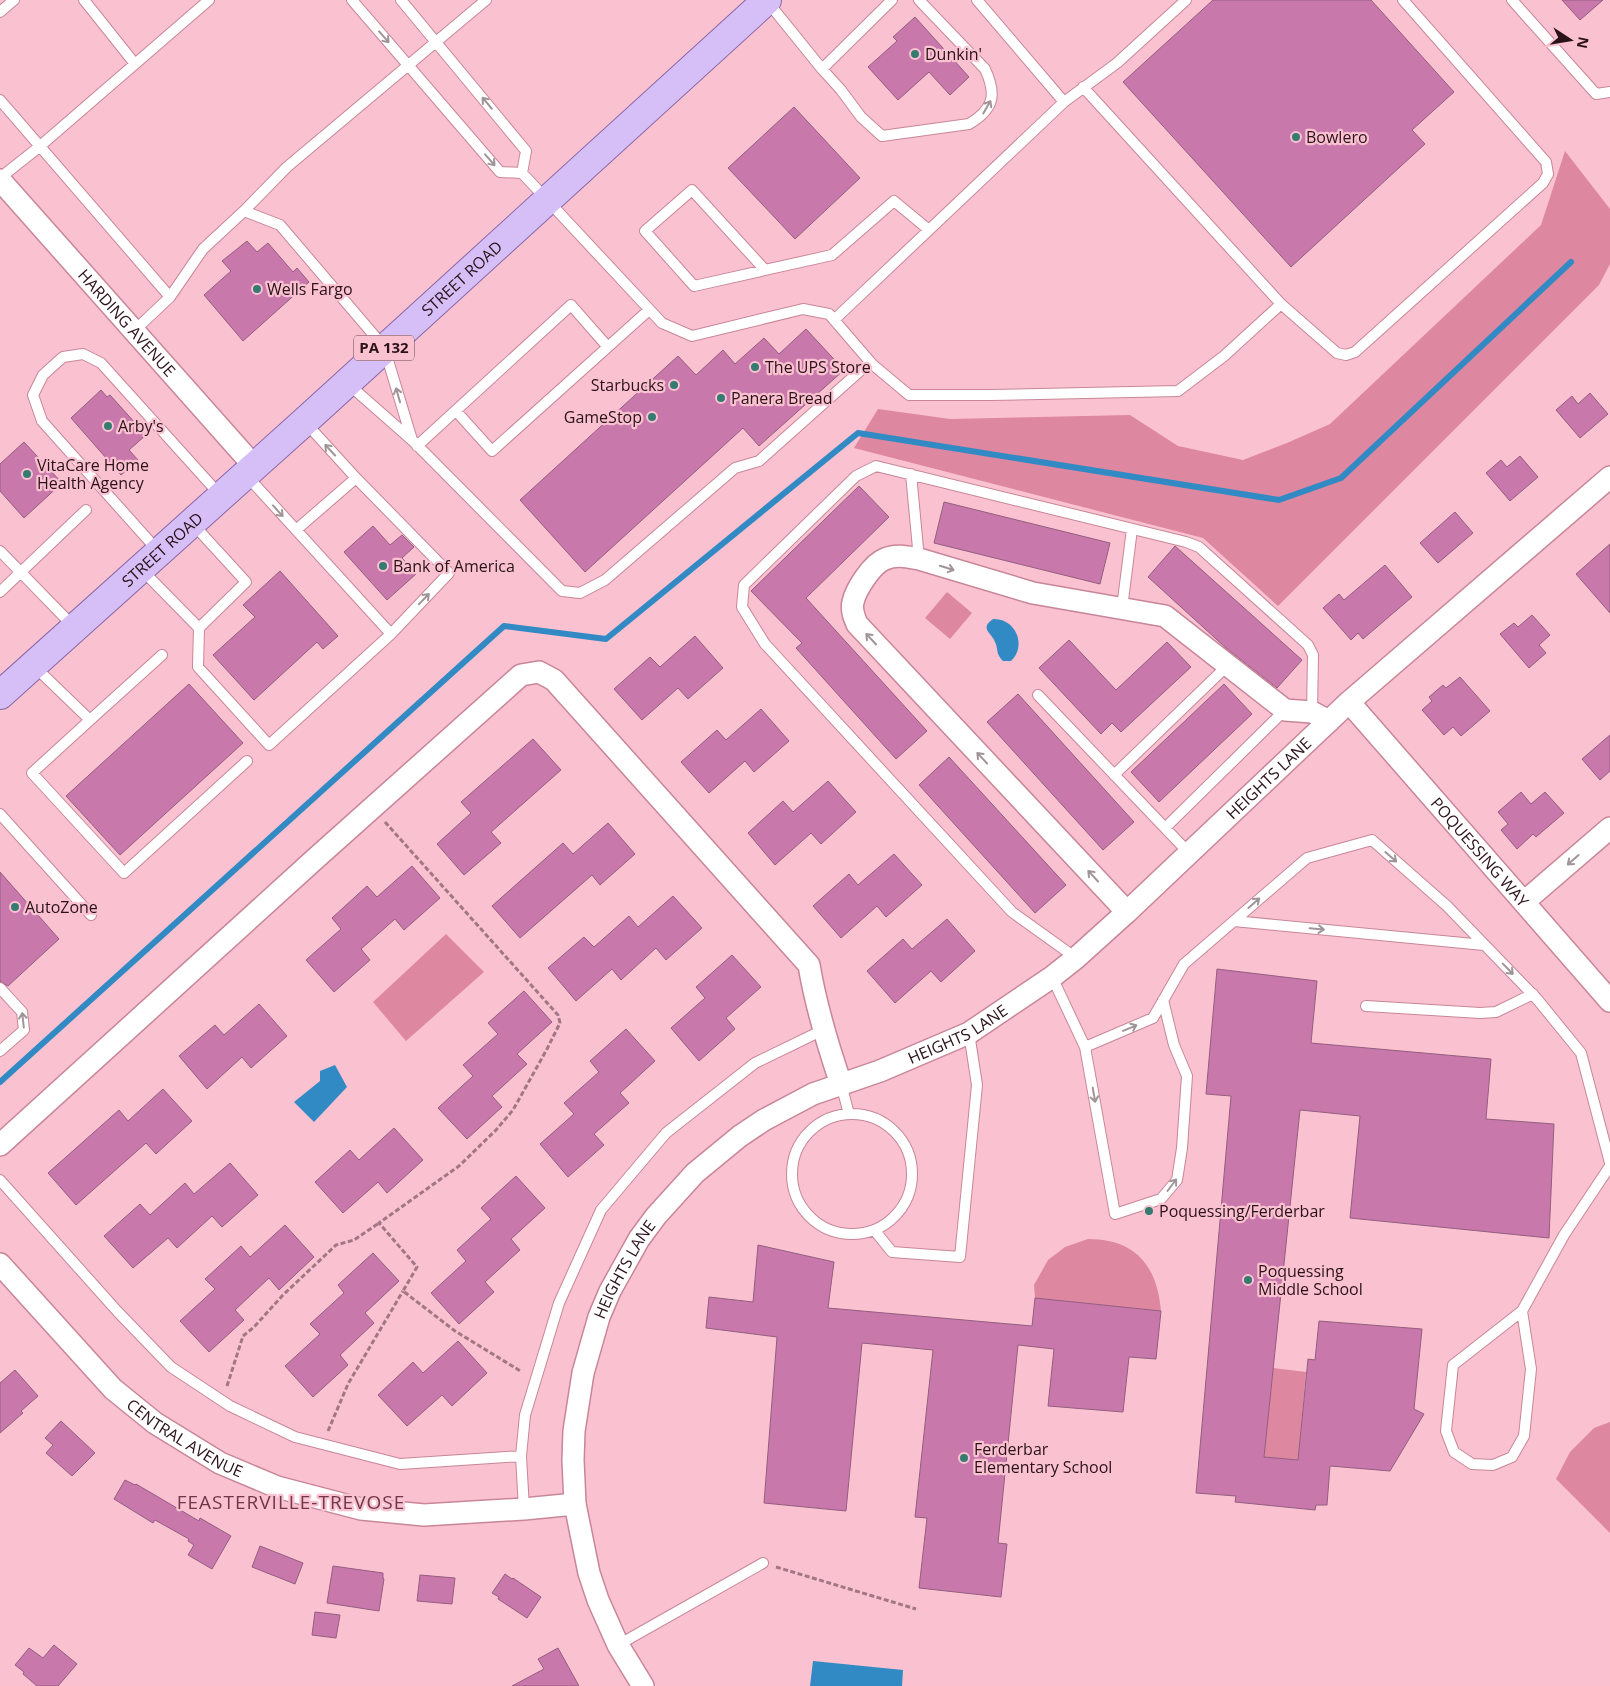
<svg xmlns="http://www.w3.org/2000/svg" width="1610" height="1686" viewBox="0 0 1610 1686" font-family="'Open Sans',sans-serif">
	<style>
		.green { fill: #dd87a0 }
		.water { fill: #328ac4 }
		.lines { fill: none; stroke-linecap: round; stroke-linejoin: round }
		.stream { stroke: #328ac4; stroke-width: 6 }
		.building { fill: #c978ac; stroke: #935e7f }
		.lane-casing { stroke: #c88698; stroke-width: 12 }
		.street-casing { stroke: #c88698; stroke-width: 24 }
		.primary-casing { stroke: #8866a6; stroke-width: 30 }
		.path { stroke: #a27783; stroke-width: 3; stroke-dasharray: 5 2.5; stroke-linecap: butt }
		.lane { stroke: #fff; stroke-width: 10 }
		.street { stroke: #fff; stroke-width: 21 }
		.primary { stroke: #d6bff7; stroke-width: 28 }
		.oneway { stroke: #a09498 }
		.poi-dot { fill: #367b71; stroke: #fac2d0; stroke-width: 2 }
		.labels { text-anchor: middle; stroke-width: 4.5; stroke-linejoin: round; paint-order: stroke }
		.shield { fill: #fac2d0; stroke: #694750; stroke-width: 1 }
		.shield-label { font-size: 15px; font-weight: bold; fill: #2b1219 }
		.poi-label { font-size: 16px; fill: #2b1219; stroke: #fac2d0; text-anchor: start }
		.street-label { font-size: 16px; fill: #2b1219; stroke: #fac2d0 }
		.quarter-label { font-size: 19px; letter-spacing: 1px; fill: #703748; stroke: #fac2d0 }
	</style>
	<rect width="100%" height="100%" fill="#fac2d0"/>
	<path class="green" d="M 1565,151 L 1610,209 L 1610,264 L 1599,285 L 1278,606 L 1203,538 L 854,448 L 878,409 L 950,419 L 1130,415 L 1178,446 L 1243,460 L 1287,443 L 1330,424 L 1541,225 Z
		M 947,592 L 972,613 L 950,639 L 925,618 Z
		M 446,934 L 484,972 L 406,1041 L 373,1002 Z
		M 1088,1239 C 1135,1239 1157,1265 1161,1311 L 1035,1298 L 1034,1285 L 1048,1260 L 1065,1247 Z
		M 1273,1368 L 1306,1372 L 1298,1460 L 1264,1457 Z
		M 1610,1422 L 1610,1533 L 1556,1479 L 1570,1452 L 1594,1428 Z"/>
	<path class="water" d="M 993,619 C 1016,618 1027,646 1011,661 L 1003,661 C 995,652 999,651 995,642 C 992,633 979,629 993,619 Z
		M 335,1065 L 347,1087 L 314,1122 L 294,1102 L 320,1081 L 320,1071 Z
		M 813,1661 L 903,1670 L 902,1686 L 810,1686 Z"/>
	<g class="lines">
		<path class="stream" d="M 0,1082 L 504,626 L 606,639 L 858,433 L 1279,500 L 1341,478 L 1571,262"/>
	</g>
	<path class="building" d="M 1213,0 L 1371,0 L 1454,92 L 1412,130 L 1425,144 L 1291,267 L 1123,82 Z
		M 1562,0 L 1603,0 L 1580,20 Z
		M 915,17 L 969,77 L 950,95 L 929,72 L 898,100 L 868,67 L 897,41 L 893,37 Z
		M 794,107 L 860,178 L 795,239 L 728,168 Z
		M 247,241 L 257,252 L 268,243 L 293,272 L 297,268 L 309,282 L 243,341 L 204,295 L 231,271 L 222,261 Z
		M 806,329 L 844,370 L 759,446 L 743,428 L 585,572 L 520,500 L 678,356 L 696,375 L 723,350 L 735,364 L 764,338 L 779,354 Z
		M 101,390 L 107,397 L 110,395 L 146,435 L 129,450 L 138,460 L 121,475 L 71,418 Z
		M 1590,393 L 1608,414 L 1580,438 L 1556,410 L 1572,396 L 1578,404 Z
		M 24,442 L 62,483 L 24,518 L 0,491 L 0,464 Z
		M 1520,456 L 1538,477 L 1510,501 L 1486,473 L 1501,460 L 1507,467 Z
		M 859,486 L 889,517 L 806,598 L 927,731 L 896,759 L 796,648 L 802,643 L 751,591 Z
		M 944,502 L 1110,543 L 1100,584 L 934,543 Z
		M 1455,512 L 1473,533 L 1438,563 L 1420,543 Z
		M 373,526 L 390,545 L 402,535 L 414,547 L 402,558 L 416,574 L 387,600 L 344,552 Z
		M 1610,544 L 1610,613 L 1576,574 Z
		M 1175,546 L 1302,660 L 1277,688 L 1226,648 L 1148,577 Z
		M 1385,565 L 1412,597 L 1363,639 L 1358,633 L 1351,640 L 1323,608 L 1339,594 L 1344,600 Z
		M 280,571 L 338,636 L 323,649 L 317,642 L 254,700 L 213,655 L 255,617 L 243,605 Z
		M 1532,615 L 1550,635 L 1539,645 L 1546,653 L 1529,668 L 1500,634 L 1514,623 L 1518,627 Z
		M 695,636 L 723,668 L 688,699 L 678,688 L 642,720 L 614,689 L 650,657 L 660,667 Z
		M 1069,640 L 1116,690 L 1167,642 L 1191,667 L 1121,732 L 1112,723 L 1101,734 L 1039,668 Z
		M 1460,677 L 1490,711 L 1461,736 L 1453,727 L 1444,735 L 1422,710 L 1432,701 L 1429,697 L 1443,685 L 1446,688 Z
		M 189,684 L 243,743 L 120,855 L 66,796 Z
		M 1224,684 L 1252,714 L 1159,802 L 1131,772 Z
		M 1018,694 L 1134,822 L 1103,850 L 987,722 Z
		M 761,709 L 789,741 L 754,772 L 745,761 L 709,793 L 681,762 L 717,730 L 726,740 Z
		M 1610,735 L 1610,771 L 1600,780 L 1582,759 Z
		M 533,739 L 561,770 L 491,832 L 501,843 L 464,875 L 437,844 L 471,813 L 461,802 Z
		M 949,757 L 1066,885 L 1035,913 L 919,785 Z
		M 828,781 L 856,812 L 821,844 L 811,833 L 775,865 L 748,833 L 783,801 L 793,812 Z
		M 1521,792 L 1531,804 L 1545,792 L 1564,813 L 1536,837 L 1533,834 L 1517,849 L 1501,830 L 1508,824 L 1498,812 Z
		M 608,823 L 635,854 L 600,885 L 592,875 L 520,938 L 492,906 L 563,843 L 573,854 Z
		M 894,854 L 922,885 L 886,917 L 877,906 L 841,938 L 813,906 L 849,874 L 858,885 Z
		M 412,866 L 440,898 L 404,930 L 395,919 L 361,949 L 370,960 L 334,992 L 306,960 L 341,929 L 332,918 L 367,886 L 377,897 Z
		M 0,872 L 59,939 L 8,986 L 0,981 Z
		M 673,896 L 702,928 L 666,960 L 656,948 L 621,980 L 612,969 L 576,1001 L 548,968 L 584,937 L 594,947 L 629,916 L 638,927 Z
		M 947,919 L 975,951 L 941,982 L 931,971 L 895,1003 L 867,971 L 903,939 L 912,949 Z
		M 732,955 L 761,987 L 726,1018 L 735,1029 L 699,1061 L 671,1028 L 705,998 L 696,987 Z
		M 1217,969 L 1317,981 L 1311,1043 L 1491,1059 L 1486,1119 L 1554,1124 L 1549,1238 L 1350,1218 L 1360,1116 L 1300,1110 L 1264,1457 L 1298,1460 L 1308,1359 L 1315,1360 L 1319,1321 L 1422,1329 L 1414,1409 L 1424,1414 L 1390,1471 L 1330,1466 L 1327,1505 L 1316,1505 L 1315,1510 L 1235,1502 L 1236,1496 L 1196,1493 L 1231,1096 L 1206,1094 Z
		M 524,991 L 552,1022 L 517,1054 L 527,1064 L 492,1096 L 502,1107 L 467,1139 L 438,1108 L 473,1076 L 463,1065 L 498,1034 L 488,1023 Z
		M 259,1004 L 287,1036 L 251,1068 L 242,1057 L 207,1089 L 179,1056 L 215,1025 L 224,1035 Z
		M 626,1029 L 655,1061 L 620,1093 L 629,1103 L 594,1134 L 604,1145 L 568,1177 L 540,1144 L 574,1114 L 564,1103 L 599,1072 L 590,1061 Z
		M 163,1089 L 192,1121 L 156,1154 L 146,1143 L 76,1205 L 48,1173 L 119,1110 L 128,1121 Z
		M 394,1128 L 423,1160 L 387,1193 L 378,1182 L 343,1213 L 315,1182 L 350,1150 L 359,1160 Z
		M 230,1163 L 258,1195 L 222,1227 L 212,1216 L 177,1248 L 168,1238 L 133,1268 L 104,1236 L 140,1204 L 150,1215 L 185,1183 L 194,1194 Z
		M 516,1176 L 545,1208 L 511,1239 L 520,1250 L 485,1282 L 494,1292 L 459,1324 L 431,1293 L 466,1261 L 457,1250 L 491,1219 L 481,1208 Z
		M 285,1225 L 314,1257 L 279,1290 L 269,1278 L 235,1310 L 244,1320 L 209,1352 L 180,1321 L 215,1289 L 205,1279 L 241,1246 L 250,1257 Z
		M 758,1245 L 834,1262 L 828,1308 L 1032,1326 L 1035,1298 L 1161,1311 L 1156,1359 L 1129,1357 L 1123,1412 L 1048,1406 L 1054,1349 L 1018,1345 L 998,1543 L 1007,1544 L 1001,1597 L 919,1588 L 927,1518 L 915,1517 L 933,1350 L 862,1343 L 846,1511 L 764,1503 L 777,1337 L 706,1328 L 709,1297 L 753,1302 Z
		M 373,1253 L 399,1281 L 365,1313 L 374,1323 L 340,1355 L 348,1365 L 313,1397 L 285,1366 L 320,1334 L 310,1324 L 344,1293 L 338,1285 Z
		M 458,1341 L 487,1373 L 452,1406 L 442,1395 L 407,1426 L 378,1395 L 413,1362 L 423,1373 Z
		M 15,1370 L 38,1396 L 21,1411 L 23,1413 L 0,1433 L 0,1383 Z
		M 61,1421 L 95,1453 L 72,1476 L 46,1453 L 53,1445 L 45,1438 Z
		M 125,1480 L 135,1485 L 136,1484 L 199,1521 L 200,1518 L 231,1536 L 212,1569 L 188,1555 L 194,1545 L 188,1541 L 189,1539 L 155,1520 L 153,1523 L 114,1499 Z
		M 260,1546 L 303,1563 L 295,1584 L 252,1567 Z
		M 333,1566 L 383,1573 L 383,1578 L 384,1579 L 379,1611 L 327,1603 Z
		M 505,1574 L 512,1579 L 513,1578 L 541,1597 L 527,1618 L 498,1599 L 499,1597 L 492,1593 Z
		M 420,1575 L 455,1578 L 452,1604 L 417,1601 Z
		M 315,1612 L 340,1615 L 336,1638 L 312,1635 Z
		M 54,1645 L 77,1664 L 58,1686 L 37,1686 L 23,1674 L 24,1672 L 15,1665 L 29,1648 L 43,1658 Z
		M 558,1648 L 579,1686 L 512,1686 L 544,1669 L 538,1659 Z"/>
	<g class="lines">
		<defs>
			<path id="lane" d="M 84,0 L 135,64
				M 352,0 L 500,172 L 522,173 L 662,323 L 692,336 L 803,309 L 829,314 L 872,364 L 909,395 L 990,395 L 1178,391 L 1224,356 L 1281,304
				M 401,0 L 526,151 L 522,173
				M 977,0 L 1064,102
				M 1512,0 L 1596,94 L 1610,92
				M 767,1 L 822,69 L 892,0
				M 0,12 L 14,0
				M 822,69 L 841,90 L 861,117 L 882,136 L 969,124 C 994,109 997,95 985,69 L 919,0
				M 1083,87 L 1281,304 L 1337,353 L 1346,355 L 1355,352 L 1543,183 L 1548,174 L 1546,162 L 1403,0
				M 0,100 L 170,297 L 134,331
				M 0,178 L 39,147 L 209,0
				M 244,211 L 280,225 L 384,347 L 412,440
				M 765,270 L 692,190 L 645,231 L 694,286 L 832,255 L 894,201 L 929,230
				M 170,297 L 203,249 L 244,211 L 287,167 L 486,0
				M 834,320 L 1064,102 L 1117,63 L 1186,0
				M 347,383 L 413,441 L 562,591 L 580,593 L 605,580 L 735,468 L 759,461 L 870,362
				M 456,411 L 492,451 L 649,310
				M 417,446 L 571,305 L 607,346
				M 911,474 L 919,559
				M 246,475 L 391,634
				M 296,530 L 356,478
				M 0,551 L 74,627
				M 159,552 L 42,421 L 33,395 L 43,375 L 63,357 L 83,354 L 101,363 L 220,495
				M 141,569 L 199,628 L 246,582 L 193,524
				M 0,592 L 86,510
				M 1122,608 L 1132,529
				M 199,628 L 198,667 L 269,745 L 391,634 L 449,573 L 356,478 L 305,422
				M 34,666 L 90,720 L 32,773 L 124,873 L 247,761
				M 1038,695 L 1189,853
				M 90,720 L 162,655
				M 1114,775 L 1228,665
				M 0,814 L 91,915
				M 1165,828 L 1285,710
				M 1234,921 L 1484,945
				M 1076,958 L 1012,912 L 765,644 L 742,607 L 744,585 L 856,476 L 876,466 L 1186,542 L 1199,547 L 1308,645 L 1313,655 L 1312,712
				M 1052,977 L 1085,1047 L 1115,1214 L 1161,1199 L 1177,1180 L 1182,1148 L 1187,1076 L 1174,1045 L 1163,1000
				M 0,988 L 22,1012 L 24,1030 L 0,1051
				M 1366,1006 L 1480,1013 L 1496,1012 L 1533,994
				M 1085,1047 L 1153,1018 L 1184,964 L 1307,858 L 1372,840 L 1447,906 L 1537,999 L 1581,1053 L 1610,1163
				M 841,1084 L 849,1114
				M792 1174a60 60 0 1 1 120 0a60 60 0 1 1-120 0Z
				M 0,1180 L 117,1311 L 171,1367 L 230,1406 L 295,1437 L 400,1464 L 521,1456
				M 875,1231 L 892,1252 L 960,1257 L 977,1085 L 969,1033
				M 1522,1311 L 1531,1369 L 1524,1436 L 1512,1457 L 1493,1465 L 1472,1464 L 1454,1452 L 1446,1431 L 1453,1365 L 1522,1311 L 1564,1235 L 1610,1166
				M 524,1509 L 521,1456 L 525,1415 L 559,1303 L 601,1210 L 666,1133 L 755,1063 L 823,1030
				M 618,1645 L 763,1563"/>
			<g id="street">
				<path id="s1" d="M 0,180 L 254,466"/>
				<path id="s2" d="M 1349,702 L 1610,1001"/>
				<path d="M 1524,902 L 1610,828"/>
				<path d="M 1127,912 L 857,624 C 854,617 851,610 853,602 C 856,589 872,564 885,559 C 896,554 908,557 919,559 L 1033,593 L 1165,616 L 1285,710 L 1312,712 L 1329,721"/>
				<path d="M 0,1145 L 315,859 L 521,675 L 539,672 L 554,680 L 809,965 C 816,1007 827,1043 841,1084"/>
				<path id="s3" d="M 0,1264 L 113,1389 L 155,1423 L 220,1463 L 277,1487 L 361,1509 L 424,1515 L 524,1509 L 575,1504"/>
				<path id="s4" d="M 643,1686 L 618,1645 L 598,1600 L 589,1573 L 575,1504 L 573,1460 L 574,1431 L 583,1373 L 599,1317 L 610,1291 L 639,1239 L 656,1216 L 695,1173 L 740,1136 L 764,1120 L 813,1094 L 880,1071 L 969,1033 L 1052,977 L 1076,958 L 1127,912 L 1349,702 L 1610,477"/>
			</g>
			<g id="primary">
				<path id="s5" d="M 0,695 L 304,422 L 767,0"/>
			</g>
		</defs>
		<use href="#lane" class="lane-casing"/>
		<use href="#street" class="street-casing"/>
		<use href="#primary" class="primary-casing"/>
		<path class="path" d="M 385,822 L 558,1015 L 560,1023 L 547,1049 L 513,1110 L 496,1130 L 459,1166 L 379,1223 L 417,1267 L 403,1291 L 455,1331 L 522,1372
			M 227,1386 L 243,1336 L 254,1327 L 283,1295 L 336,1245 L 354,1240 L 379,1223
			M 328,1431 L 348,1384 L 403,1291
			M 776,1567 L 916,1609"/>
		<use href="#lane" class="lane"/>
		<use href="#street" class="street"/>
		<use href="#primary" class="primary"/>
	</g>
	<defs><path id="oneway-shaft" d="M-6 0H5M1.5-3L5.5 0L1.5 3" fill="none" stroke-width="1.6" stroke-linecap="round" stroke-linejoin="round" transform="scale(1.25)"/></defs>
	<g class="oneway">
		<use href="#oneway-shaft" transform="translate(384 37) rotate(49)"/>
		<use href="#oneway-shaft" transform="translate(487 103) rotate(-130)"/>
		<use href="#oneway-shaft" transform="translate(987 107) rotate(-60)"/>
		<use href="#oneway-shaft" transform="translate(490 160) rotate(49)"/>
		<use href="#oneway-shaft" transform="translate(398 395) rotate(-106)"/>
		<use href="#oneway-shaft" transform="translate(330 450) rotate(-133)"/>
		<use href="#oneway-shaft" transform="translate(278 511) rotate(48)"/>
		<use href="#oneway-shaft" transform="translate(947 568) rotate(17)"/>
		<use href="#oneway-shaft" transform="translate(424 599) rotate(-46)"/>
		<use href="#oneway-shaft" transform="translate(871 639) rotate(-133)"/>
		<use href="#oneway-shaft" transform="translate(982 758) rotate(-133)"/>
		<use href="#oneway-shaft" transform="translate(1391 857) rotate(41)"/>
		<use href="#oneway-shaft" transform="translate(1573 860) rotate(139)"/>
		<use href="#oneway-shaft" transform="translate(1093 876) rotate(-133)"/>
		<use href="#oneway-shaft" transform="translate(1254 903) rotate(-41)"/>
		<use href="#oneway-shaft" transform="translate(1317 929) rotate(5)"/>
		<use href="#oneway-shaft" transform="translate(1508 969) rotate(46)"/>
		<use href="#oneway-shaft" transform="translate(23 1020) rotate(-96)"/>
		<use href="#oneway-shaft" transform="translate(1130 1028) rotate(-23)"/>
		<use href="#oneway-shaft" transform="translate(1094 1095) rotate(80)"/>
		<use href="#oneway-shaft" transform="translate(1172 1185) rotate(-53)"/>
	</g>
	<g class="poi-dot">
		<circle cx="915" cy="54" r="5"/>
		<circle cx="1296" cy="137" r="5"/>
		<circle cx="257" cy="289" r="5"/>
		<circle cx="755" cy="367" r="5"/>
		<circle cx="674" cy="385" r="5"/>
		<circle cx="721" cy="398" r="5"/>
		<circle cx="652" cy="417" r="5"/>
		<circle cx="108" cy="426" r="5"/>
		<circle cx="27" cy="474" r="5"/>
		<circle cx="383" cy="566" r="5"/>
		<circle cx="15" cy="907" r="5"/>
		<circle cx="1149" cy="1211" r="5"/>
		<circle cx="1248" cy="1280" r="5"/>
		<circle cx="964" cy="1458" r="5"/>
	</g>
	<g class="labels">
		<rect class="shield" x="354" y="335.5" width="60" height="25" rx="4"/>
		<g class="shield-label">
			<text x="384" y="353">PA 132</text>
		</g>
		<g class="poi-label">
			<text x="925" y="60">Dunkin'</text>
			<text x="1306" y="143">Bowlero</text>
			<text x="267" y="295">Wells Fargo</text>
			<text x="765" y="373">The UPS Store</text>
			<text x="664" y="391" text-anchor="end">Starbucks</text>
			<text x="731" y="404">Panera Bread</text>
			<text x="642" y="423" text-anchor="end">GameStop</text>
			<text x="118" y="432">Arby's</text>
			<text x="37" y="471">VitaCare Home<tspan x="37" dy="18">Health Agency</tspan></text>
			<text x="393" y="572">Bank of America</text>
			<text x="25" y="913">AutoZone</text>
			<text x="1159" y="1217">Poquessing/Ferderbar</text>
			<text x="1258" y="1277">Poquessing<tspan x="1258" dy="18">Middle School</tspan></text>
			<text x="974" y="1455">Ferderbar<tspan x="974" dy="18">Elementary School</tspan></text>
		</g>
		<g class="street-label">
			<text dy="6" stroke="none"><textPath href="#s5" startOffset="622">STREET ROAD</textPath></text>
			<text dy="6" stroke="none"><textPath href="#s1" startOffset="191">HARDING AVENUE</textPath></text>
			<text dy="6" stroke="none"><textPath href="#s5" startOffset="218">STREET ROAD</textPath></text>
			<text dy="6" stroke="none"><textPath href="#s4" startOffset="1265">HEIGHTS LANE</textPath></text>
			<text dy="6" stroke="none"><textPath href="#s2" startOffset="199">POQUESSING WAY</textPath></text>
			<text dy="6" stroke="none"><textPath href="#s4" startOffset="860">HEIGHTS LANE</textPath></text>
			<text dy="6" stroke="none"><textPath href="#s4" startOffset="440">HEIGHTS LANE</textPath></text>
			<text dy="6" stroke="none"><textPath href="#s3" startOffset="256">CENTRAL AVENUE</textPath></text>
		</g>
		<g class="quarter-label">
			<text x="291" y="1509">FEASTERVILLE-TREVOSE</text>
		</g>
	</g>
	<g transform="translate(1570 40) rotate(102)" stroke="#fac2d0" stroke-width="4" paint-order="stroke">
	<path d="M0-4L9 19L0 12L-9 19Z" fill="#2b1219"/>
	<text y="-8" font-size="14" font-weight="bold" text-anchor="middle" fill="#2b1219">N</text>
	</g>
</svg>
